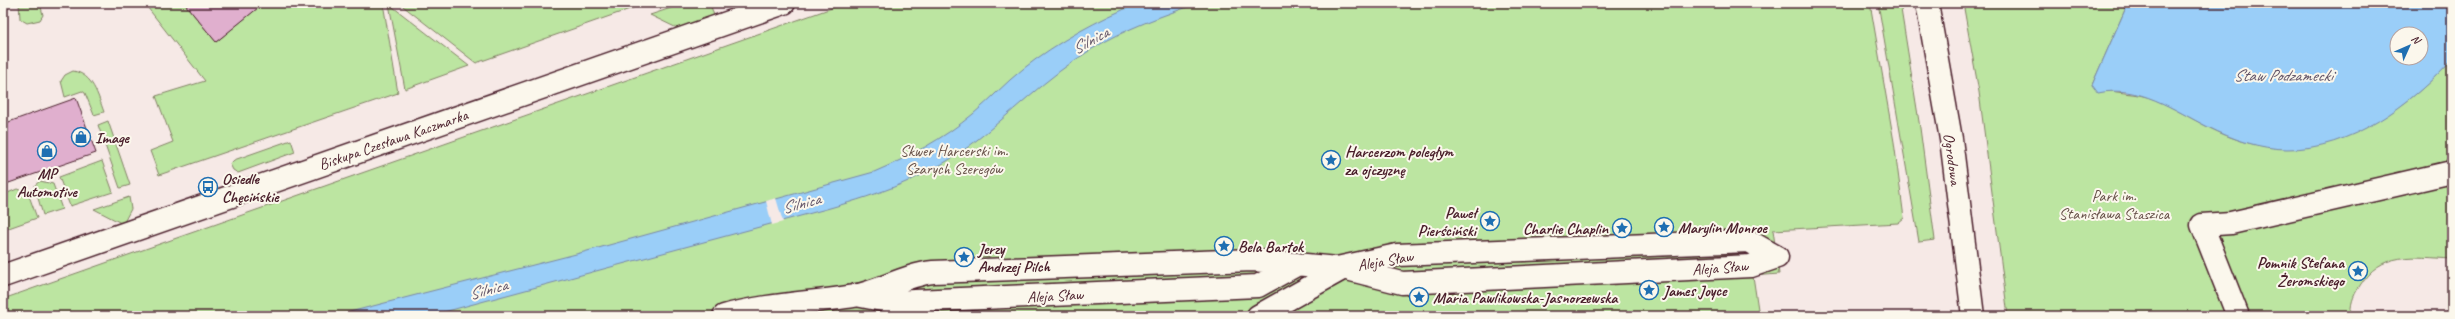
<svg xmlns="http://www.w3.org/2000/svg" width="2455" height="319" viewBox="0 0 2455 319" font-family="Caveat,sans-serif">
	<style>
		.green { fill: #bce5a1; stroke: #838266 }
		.water { fill: #9acef8; stroke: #7a88a6; fill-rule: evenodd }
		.pier { fill: #f6e9e6 }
		.building { fill: #e0afce; stroke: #4a1f2b }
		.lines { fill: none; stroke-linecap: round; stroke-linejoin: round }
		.pedestrian-casing { stroke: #4a1f2b; stroke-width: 25 }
		.minor-casing { stroke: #4a1f2b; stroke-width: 25 }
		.tertiary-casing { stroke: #4a1f2b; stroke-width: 25 }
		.pedestrian { stroke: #fbf7ec; stroke-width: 22 }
		.minor { stroke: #fbf7ec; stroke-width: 22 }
		.tertiary { stroke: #fbf7ec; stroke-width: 22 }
		.labels { text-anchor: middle; stroke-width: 4; stroke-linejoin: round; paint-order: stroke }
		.poi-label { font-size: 16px; font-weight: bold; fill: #4a1f2b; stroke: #fbf7ec; text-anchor: start }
		.street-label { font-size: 16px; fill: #4a1f2b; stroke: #fbf7ec }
		.park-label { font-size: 16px; fill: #665048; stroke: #fbf7ec }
		.water-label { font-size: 17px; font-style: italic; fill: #625468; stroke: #fbf7ec }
	</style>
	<rect width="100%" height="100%" fill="#f6e9e6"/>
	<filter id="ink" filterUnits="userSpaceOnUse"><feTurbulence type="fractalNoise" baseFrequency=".025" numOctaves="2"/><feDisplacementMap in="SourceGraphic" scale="8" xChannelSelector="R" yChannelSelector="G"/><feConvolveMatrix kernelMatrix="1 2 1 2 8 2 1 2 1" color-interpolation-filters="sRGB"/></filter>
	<g filter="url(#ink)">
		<path class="green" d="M 19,3 L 40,3 L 43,15 L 40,20 L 27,23 L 20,19 Z
			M 144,3 L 184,3 L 216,42 L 264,3 L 383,3 L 398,93 L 159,175 L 150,151 L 173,142 L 156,96 L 205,81 Z
			M 399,3 L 647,3 L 476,63 Z
			M 686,3 L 710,3 L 715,19 L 681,30 L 650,15 Z
			M 730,3 L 759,3 L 733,12 Z
			M 846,3 L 1870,3 L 1894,142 L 1904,218 L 1898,223 L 1773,230 L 1779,274 L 1753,276 L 1759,316 L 3,316 L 3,299 Z
			M 1878,3 L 1900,3 L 1920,128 L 1935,240 L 1919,242 Z
			M 1963,3 L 2128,3 L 2092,85 C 2112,95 2135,91 2156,100 C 2181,111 2204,127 2230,137 C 2315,170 2396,121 2452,59 L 2452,259 C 2414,257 2381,250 2359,287 C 2353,296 2350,305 2351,316 L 2008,316 L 1979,92 Z
			M 389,4 L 469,66 L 405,89 Z
			M 73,71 C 93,74 98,96 104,112 L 94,115 L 85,93 L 82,91 L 65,97 L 61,81 L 65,75 Z
			M 108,121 L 130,185 L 120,188 L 98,125 Z
			M 291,140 L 295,152 L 238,173 L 233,170 L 230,164 L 234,160 Z
			M 102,161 L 113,192 L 70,206 L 59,177 Z
			M 40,181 L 53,184 L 62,209 L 43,215 L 35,188 L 35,185 Z
			M 17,189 L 28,193 L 37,218 L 3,230 L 3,195 Z
			M 129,197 L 131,209 L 123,224 L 94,209 Z"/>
		<path class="water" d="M 1139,3 L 1200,3 C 1163,15 1125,29 1092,49 C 1046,77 1010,115 968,147 C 926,178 879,194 830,208 L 429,316 L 334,316 L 580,253 L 874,172 C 909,157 943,139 973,114 C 990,100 1005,83 1023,69 C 1057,42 1099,19 1139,3 Z
			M 2128,3 L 2452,3 L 2452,59 C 2412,104 2350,150 2287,149 C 2260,149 2232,139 2208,127 C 2174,110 2138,84 2098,93 L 2092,85 ZM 2397,34 L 2421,34 L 2421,58 L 2397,58 Z"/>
		<path class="pier" d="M 776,198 L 783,222 L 772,225 L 766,201 Z"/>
		<path class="building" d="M 184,3 L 264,3 L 216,42 Z
			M 76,98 L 96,153 L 3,185 L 3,124 Z"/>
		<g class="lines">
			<defs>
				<path id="pedestrian" d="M 1347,269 L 1402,283 L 1751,266 L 1777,257
					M 856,295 L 892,302 L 1258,286 L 1298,264
					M 724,316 C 766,304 811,303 854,296 C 880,291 905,275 933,272 L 1253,260 L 1337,268 L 1397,255 L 1749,241 L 1777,257
					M 1258,316 L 1344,268
					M 2238,316 L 2202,225 L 2231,223 L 2452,172"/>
				<path id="minor" d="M 3,276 L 784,3"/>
				<path id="tertiary" d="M 1927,3 L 1951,139 L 1973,316"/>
			</defs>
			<use href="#pedestrian" class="pedestrian-casing"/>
			<use href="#minor" class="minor-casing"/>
			<use href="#tertiary" class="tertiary-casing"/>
			<use href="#pedestrian" class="pedestrian"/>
			<use href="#minor" class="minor"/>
			<use href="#tertiary" class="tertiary"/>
		</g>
	</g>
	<defs>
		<symbol id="shop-ring" viewBox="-11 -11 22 22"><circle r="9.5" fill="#fbf7ec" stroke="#1f6fb2" stroke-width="1.5"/><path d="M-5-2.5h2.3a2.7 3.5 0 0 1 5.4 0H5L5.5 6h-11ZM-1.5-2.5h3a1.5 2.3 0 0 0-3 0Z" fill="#1f6fb2"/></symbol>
		<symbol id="sight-ring" viewBox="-11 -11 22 22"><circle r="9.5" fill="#fbf7ec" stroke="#1f6fb2" stroke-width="1.5"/><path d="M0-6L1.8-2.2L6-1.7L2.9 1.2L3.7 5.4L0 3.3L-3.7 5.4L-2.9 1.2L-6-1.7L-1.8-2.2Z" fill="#1f6fb2"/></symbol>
		<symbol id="bus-ring" viewBox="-11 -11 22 22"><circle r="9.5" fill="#fbf7ec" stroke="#1f6fb2" stroke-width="1.5"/><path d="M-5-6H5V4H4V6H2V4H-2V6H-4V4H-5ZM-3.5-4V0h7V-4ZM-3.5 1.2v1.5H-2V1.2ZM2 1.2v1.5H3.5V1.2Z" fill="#1f6fb2"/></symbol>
	</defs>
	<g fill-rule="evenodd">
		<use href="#shop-ring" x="70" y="126" width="22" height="22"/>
		<use href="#shop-ring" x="36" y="140" width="22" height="22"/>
		<use href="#sight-ring" x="1320" y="149" width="22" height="22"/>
		<use href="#bus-ring" x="197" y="176" width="22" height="22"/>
		<use href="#sight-ring" x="1479" y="210" width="22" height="22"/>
		<use href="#sight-ring" x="1653" y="216" width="22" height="22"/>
		<use href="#sight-ring" x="1611" y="217" width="22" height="22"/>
		<use href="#sight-ring" x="1213" y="235" width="22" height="22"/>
		<use href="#sight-ring" x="953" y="246" width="22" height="22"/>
		<use href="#sight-ring" x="2347" y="260" width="22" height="22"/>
		<use href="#sight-ring" x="1638" y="279" width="22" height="22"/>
		<use href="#sight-ring" x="1408" y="286" width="22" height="22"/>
	</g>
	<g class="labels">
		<g class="poi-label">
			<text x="95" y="143">Image</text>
			<text x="1345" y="157">Harcerzom poległym<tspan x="1345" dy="18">za ojczyznę</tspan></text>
			<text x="47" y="179" text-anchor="middle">MP<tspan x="47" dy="18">Automotive</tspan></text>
			<text x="222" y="184">Osiedle<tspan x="222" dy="18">Chęcińskie</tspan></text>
			<text x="1476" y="218" text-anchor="end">Paweł<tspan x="1476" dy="18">Pierściński</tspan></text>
			<text x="1678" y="233">Marylin Monroe</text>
			<text x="1608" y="234" text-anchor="end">Charlie Chaplin</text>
			<text x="1238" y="252">Bela Bartok</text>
			<text x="978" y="254">Jerzy<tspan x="978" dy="18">Andrzej Pilch</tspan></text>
			<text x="2344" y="268" text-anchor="end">Pomnik Stefana<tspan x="2344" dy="18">Żeromskiego</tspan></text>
			<text x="1663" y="296">James Joyce</text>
			<text x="1433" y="303">Maria Pawlikowska-Jasnorzewska</text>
		</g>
		<g class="street-label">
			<text transform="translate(393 139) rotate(-19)" y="6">Biskupa Czesława Kaczmarka</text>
			<text transform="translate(1953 159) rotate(82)" y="6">Ogrodowa</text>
			<text transform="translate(1385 260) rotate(-10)" y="6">Aleja Sław</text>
			<text transform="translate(1720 267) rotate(-4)" y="6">Aleja Sław</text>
			<text transform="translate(1055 295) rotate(-3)" y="6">Aleja Sław</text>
		</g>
		<g class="park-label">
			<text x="954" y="156">Skwer Harcerski im.<tspan x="954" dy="18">Szarych Szeregów</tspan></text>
			<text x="2114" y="201">Park im.<tspan x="2114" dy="18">Stanisława Staszica</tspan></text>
		</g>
		<g class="water-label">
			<text transform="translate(1090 40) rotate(-29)" y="6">Silnica</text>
			<text x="2283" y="81">Staw Podzamecki</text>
			<text transform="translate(801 203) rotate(-15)" y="6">Silnica</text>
			<text transform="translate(488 289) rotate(-15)" y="6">Silnica</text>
		</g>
	</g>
	<rect width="2455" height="319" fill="none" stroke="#fbf7ec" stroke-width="16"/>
	<rect x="8" y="8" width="2439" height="303" fill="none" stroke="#4a1f2b" stroke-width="1.5" filter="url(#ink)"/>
	<g transform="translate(2409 46) rotate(45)"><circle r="19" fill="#fbf7ec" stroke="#b4a19f"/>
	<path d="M0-3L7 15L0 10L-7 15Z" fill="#1f6fb2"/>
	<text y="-6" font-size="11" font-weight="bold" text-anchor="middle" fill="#4a1f2b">N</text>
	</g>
</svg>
